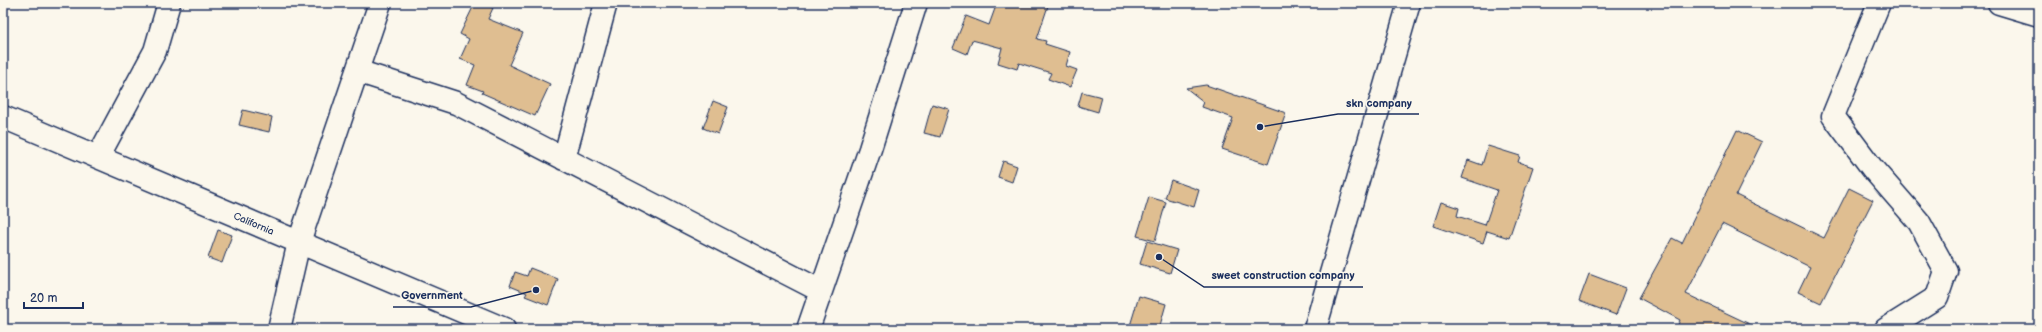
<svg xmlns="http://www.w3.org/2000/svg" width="2042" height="332" viewBox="0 0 2042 332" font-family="'Balsamiq Sans',sans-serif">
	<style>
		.building { fill: #dfbe91; stroke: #1b2f5e }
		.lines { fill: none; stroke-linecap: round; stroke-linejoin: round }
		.minor-casing { stroke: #1b2f5e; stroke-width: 25 }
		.minor { stroke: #fbf7ec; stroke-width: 22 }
		.labels { text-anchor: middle; stroke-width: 3; stroke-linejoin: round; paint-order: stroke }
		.street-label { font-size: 10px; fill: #1b2f5e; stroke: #fbf7ec }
		.leader { fill: none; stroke: #1b2f5e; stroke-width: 1.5 }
		.callout-dot { fill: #1b2f5e; stroke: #fbf7ec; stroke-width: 1.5 }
		.callout-label { font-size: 11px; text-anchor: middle; font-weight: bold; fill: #1b2f5e; stroke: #fbf7ec; stroke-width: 3; stroke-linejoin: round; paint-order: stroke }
	</style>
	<rect width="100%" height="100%" fill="#fbf7ec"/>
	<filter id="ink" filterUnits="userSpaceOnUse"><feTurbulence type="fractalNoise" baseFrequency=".025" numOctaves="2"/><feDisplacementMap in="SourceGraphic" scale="8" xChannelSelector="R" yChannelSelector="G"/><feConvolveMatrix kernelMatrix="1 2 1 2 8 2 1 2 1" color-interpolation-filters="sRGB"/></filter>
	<g filter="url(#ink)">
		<path class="building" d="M 475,3 L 481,3 L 493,8 L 488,19 L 523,33 L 509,65 L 550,84 L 535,116 L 482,93 L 483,91 L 467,85 L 475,65 L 460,59 L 469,39 L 460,34 Z
			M 997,3 L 1049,3 L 1037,39 L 1046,41 L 1045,44 L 1070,52 L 1066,66 L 1077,70 L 1070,87 L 1048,79 L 1051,73 L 1019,63 L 1017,69 L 998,63 L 1002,48 L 972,40 L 967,54 L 953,48 L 966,16 L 989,25 Z
			M 1206,85 L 1286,113 L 1268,164 L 1222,149 L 1233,118 L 1202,107 L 1204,102 L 1186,88 Z
			M 1082,92 L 1102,97 L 1098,112 L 1078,106 Z
			M 713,101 L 728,107 L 718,134 L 703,128 Z
			M 932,104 L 949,109 L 940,137 L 924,133 Z
			M 243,110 L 272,117 L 269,132 L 239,125 Z
			M 1737,130 L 1762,142 L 1736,195 L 1824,238 L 1849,188 L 1873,200 L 1821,303 L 1798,292 L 1810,267 L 1722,224 L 1686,294 L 1760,329 L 1676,329 L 1680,320 L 1639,298 L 1672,238 L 1682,243 Z
			M 1488,146 L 1520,156 L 1518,162 L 1533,167 L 1509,238 L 1487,231 L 1483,243 L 1433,226 L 1441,202 L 1459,208 L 1457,216 L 1485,225 L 1497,190 L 1462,178 L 1468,160 L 1482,165 Z
			M 1003,161 L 1017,166 L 1012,182 L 998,177 Z
			M 1171,180 L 1199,190 L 1194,207 L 1165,198 Z
			M 1149,197 L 1166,202 L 1155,241 L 1137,236 Z
			M 218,230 L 232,235 L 222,263 L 208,258 Z
			M 1147,241 L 1177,250 L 1170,273 L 1140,264 Z
			M 530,268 L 558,279 L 548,305 L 525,296 L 527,293 L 510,286 L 515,272 L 527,276 Z
			M 1589,274 L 1626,288 L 1616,315 L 1579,301 Z
			M 1139,296 L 1166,304 L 1159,329 L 1129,329 Z"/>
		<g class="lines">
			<defs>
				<path id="minor" d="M 1879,3 L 1833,116 L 1872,168 L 1919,222 L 1946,271 L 1937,297 L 1886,329
					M 1999,3 L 2039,15
					M 357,71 L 456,103 L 821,291
					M 3,117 L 504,329
					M 98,157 L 155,51 L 169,3
					M 564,159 L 606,3
					M 279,329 L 299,242 L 380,3
					M 808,329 L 870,149 L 916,3
					M 1315,329 L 1409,3"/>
			</defs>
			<use href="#minor" class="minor-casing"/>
			<use href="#minor" class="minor"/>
		</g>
	</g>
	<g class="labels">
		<g class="street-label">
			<text transform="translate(254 223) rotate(23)" y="4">California</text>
		</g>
	</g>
	<path class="leader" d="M1260 127L1338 114H1419M1159 257L1204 287H1363M536 290L471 307H393"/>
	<g class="callout-dot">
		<circle cx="1260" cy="127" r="4"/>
		<circle cx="1159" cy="257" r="4"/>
		<circle cx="536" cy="290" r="4"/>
	</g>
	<g class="callout-label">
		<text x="1379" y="107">skn company</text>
		<text x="1283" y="279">sweet construction company</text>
		<text x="432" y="299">Government</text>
	</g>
	<rect width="2042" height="332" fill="none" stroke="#fbf7ec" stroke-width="16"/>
	<rect x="8" y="8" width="2026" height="316" fill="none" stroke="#1b2f5e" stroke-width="1.5" filter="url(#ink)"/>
	<path d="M24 302v6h59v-6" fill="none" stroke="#1b2f5e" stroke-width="2"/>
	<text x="30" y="302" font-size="12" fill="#1b2f5e" stroke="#fbf7ec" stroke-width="3" paint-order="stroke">20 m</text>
</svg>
